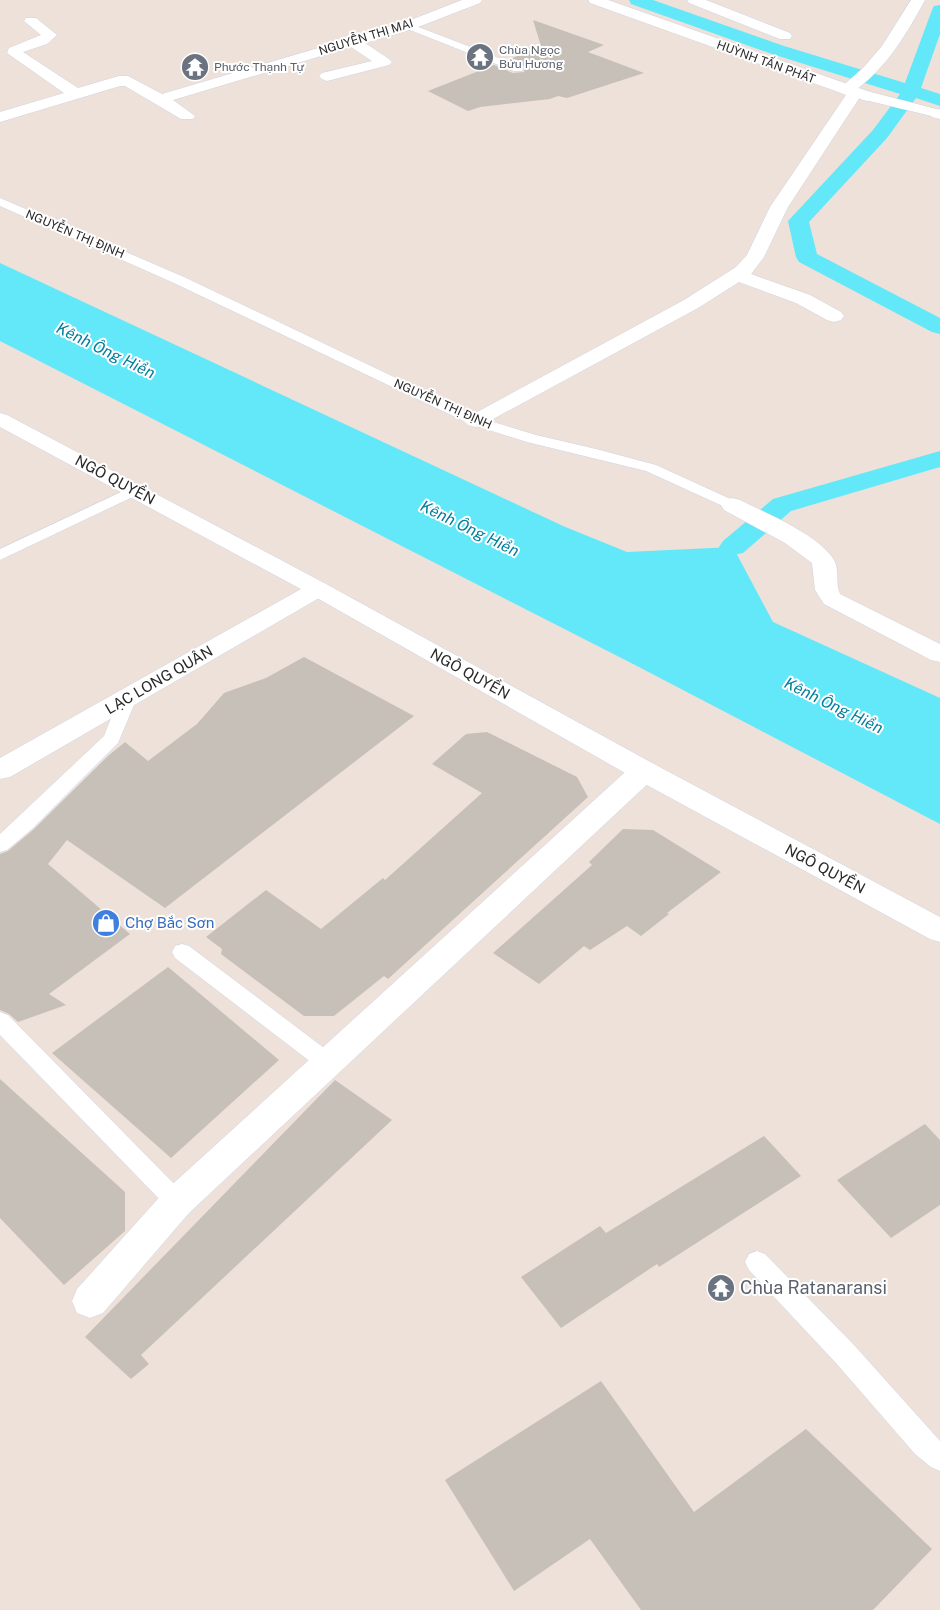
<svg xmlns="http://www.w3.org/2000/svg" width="940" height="1610" viewBox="0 0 940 1610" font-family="'Public Sans',sans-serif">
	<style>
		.water { fill: #62e8f9 }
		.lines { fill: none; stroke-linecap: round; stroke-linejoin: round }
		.canal { fill: #62e8f9; fill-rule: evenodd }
		.building { fill: #c7c0b8 }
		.service-casing { stroke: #ced5e3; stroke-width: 1 }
		.minor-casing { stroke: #ced5e3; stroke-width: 1 }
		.tertiary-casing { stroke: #ced5e3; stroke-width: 1 }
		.secondary-casing { stroke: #ced5e3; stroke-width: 1 }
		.service { fill: #fff; fill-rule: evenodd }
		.minor { fill: #fff; fill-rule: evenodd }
		.tertiary { fill: #fff; fill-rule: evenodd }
		.secondary { fill: #fff; fill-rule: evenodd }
		.labels { text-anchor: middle; stroke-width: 4; stroke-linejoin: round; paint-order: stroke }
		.far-street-label { font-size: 12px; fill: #292929; stroke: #fff }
		.far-worship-label { font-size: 12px; fill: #5b616d; stroke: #fff; text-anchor: start }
		.street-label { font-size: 15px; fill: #292929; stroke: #fff }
		.shop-label { font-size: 15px; fill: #366cbe; stroke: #fff; text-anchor: start }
		.water-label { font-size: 16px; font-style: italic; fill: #037f9d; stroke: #fff }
		.near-worship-label { font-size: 18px; fill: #5b616d; stroke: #fff; text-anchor: start }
	</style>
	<rect width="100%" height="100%" fill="#ede1d9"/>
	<path class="water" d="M 0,263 L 563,526 L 627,552 L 733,547 L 773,622 L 940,698 L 940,824 L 637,666 L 0,341 Z"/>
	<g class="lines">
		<path class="canal" d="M 629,0 L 653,0 L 784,46 L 905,83 L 932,10 L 934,6 L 940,5 L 940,34 L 921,88 L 940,94 L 940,106 L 916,98 L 887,138 L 809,222 L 817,254 L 940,318 L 940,334 L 932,332 L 799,262 L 796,257 L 788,221 L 873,130 L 900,94 L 772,54 L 631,4 Z
			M 940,451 L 940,467 L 791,511 L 743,553 L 733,555 L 723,553 L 719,547 L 723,541 L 773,499 Z"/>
	</g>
	<path class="building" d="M 533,20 L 604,45 L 588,52 L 644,73 L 567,98 L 558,96 L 550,99 L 480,107 L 468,111 L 428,91 L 494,65 L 513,73 L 524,72 L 525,68 L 523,65 L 508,60 L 541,46 Z
		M 304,657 L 414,716 L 165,908 L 67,840 L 48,864 L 130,934 L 49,994 L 66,1005 L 18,1022 L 9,1014 L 0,1010 L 0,854 L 8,851 L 33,830 L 108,756 L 125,742 L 148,761 L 197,724 L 224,693 L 266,678 Z
		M 487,732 L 577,777 L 588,797 L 388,979 L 384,976 L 334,1016 L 304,1016 L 221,954 L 222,949 L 206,937 L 266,890 L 321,929 L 383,878 L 385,880 L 482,793 L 432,764 L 466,734 Z
		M 623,829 L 653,830 L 721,872 L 667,913 L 669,914 L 641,936 L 627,926 L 590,950 L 584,946 L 539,984 L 493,953 L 592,865 L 589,862 Z
		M 168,967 L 279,1060 L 171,1158 L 52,1053 Z
		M 0,1079 L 125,1192 L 125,1231 L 64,1285 L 0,1218 Z
		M 335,1080 L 392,1120 L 141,1355 L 149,1364 L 131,1379 L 85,1337 Z
		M 925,1124 L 940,1140 L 940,1205 L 891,1238 L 837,1180 Z
		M 764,1136 L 801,1176 L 659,1267 L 657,1264 L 561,1328 L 521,1277 L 600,1226 L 606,1233 Z
		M 601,1381 L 694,1512 L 806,1429 L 932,1549 L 873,1610 L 641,1610 L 590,1539 L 514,1591 L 445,1480 Z"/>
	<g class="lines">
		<defs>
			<path id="service" d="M 408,23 L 522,67 L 523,69 L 522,71 L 514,71 L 405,28 L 405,24 Z
				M 0,198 L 184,277 L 480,418 L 536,435 L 596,449 L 656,465 L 737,502 L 740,505 L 737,508 L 727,508 L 646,471 L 527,442 L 470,424 L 174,283 L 0,206 Z
				M 136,485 L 141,487 L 144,490 L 141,493 L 0,560 L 0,549 Z
				M 128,692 L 134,694 L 137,698 L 118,743 L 32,829 L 7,850 L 0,852 L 0,834 L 104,736 L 119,698 L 122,694 Z
				M 182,944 L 189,946 L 336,1057 L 339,1063 L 336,1069 L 328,1072 L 320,1069 L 175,958 L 172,952 L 175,946 Z
				M 0,1012 L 8,1015 L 185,1195 L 189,1202 L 185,1209 L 177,1212 L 169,1209 L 0,1035 Z
				M 757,1251 L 765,1254 L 854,1345 L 940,1441 L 940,1471 L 931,1467 L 915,1454 L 836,1363 L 749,1270 L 745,1262 L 749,1254 Z"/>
			<path id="minor" d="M 462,0 L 482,0 L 480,3 L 413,29 L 365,43 L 389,59 L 392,62 L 389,65 L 327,81 L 322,79 L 319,76 L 322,73 L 372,61 L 351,47 L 173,100 L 195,116 L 193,119 L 181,119 L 125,86 L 120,86 L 0,122 L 0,112 L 64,93 L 7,53 L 9,48 L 41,35 L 24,21 L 26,18 L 36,18 L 57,35 L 47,44 L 23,52 L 78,88 L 119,76 L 128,76 L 162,94 L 403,23 Z
				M 687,0 L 706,0 L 790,33 L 792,36 L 790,39 L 780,39 L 689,3 Z
				M 911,0 L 925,0 C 907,33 888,66 857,89 L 862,92 L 867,91 L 940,110 L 940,118 L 861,99 L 860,97 L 788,207 L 764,257 L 751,274 L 810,295 L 841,312 L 844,316 L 841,320 L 834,322 L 827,320 L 796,303 L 739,282 L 698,308 L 482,425 L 475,427 L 468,425 L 464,421 L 468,417 L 684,300 L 736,267 L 747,255 L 770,207 L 846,95 L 841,93 L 838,90 L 863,68 L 882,46 Z
				M 732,498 L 740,500 C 767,514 818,534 834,560 C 840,571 835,583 840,594 L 940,644 L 940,662 L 931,660 L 824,604 L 815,590 L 812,563 L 785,543 L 724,510 L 721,505 L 724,500 Z
				M 318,582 L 326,584 L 330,589 L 326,594 L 10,777 L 0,779 L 0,758 L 310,584 Z
				M 644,762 L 654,764 L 657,771 L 654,778 L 189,1213 L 103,1313 L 90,1318 L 77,1313 L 72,1301 L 77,1289 L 165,1191 L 634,764 Z"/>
			<path id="tertiary" d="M 588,0 L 608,0 L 873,93 L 875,96 L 873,99 L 867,101 L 841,93 L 590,3 Z
				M 940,109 L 940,119 L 932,117 L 930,114 L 932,111 Z"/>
			<path id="secondary" d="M 0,413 L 7,415 L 326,584 L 654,764 L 940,917 L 940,942 L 930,939 L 634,778 L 310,594 L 0,427 Z"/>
		</defs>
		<use href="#service" class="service-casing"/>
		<use href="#minor" class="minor-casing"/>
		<use href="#tertiary" class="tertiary-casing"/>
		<use href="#secondary" class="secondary-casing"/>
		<use href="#service" class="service"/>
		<use href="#minor" class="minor"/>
		<use href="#tertiary" class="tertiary"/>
		<use href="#secondary" class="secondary"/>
	</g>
	<defs>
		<symbol id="temple-disc" viewBox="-11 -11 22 22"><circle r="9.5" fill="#6b7280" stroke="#fff"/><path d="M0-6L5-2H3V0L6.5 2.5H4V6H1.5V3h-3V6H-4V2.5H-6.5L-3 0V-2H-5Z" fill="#fff"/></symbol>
		<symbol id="shop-disc" viewBox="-11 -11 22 22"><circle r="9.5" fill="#3f7fe0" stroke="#fff"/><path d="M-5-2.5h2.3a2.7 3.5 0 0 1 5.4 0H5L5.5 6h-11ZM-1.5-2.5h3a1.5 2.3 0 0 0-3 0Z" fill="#fff"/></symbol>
	</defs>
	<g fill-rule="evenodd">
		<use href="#temple-disc" x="464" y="41" width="32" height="32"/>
		<use href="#temple-disc" x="179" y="51" width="32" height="32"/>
		<use href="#shop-disc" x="90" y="907" width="32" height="32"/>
		<use href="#temple-disc" x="705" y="1272" width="32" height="32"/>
	</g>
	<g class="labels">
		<g class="far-street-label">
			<text transform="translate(366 37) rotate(-17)" y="4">NGUYỄN THỊ MAI</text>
			<text transform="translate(766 62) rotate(20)" y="4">HUỲNH TẤN PHÁT</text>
			<text transform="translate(75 234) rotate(23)" y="4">NGUYỄN THỊ ĐỊNH</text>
			<text transform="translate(443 404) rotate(24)" y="4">NGUYỄN THỊ ĐỊNH</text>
		</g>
		<g class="far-worship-label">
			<text x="499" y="54">Chùa Ngọc<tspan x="499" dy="14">Bửu Hương</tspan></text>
			<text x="214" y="71">Phước Thạnh Tự</text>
		</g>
		<g class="street-label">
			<text transform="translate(115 480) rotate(28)" y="5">NGÔ QUYỀN</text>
			<text transform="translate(470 674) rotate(29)" y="5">NGÔ QUYỀN</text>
			<text transform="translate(159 680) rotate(-30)" y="5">LẠC LONG QUÂN</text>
			<text transform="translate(825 869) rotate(28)" y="5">NGÔ QUYỀN</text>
		</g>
		<g class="shop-label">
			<text x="125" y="928">Chợ Bắc Sơn</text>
		</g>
		<g class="water-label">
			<text transform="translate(106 350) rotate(26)" y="6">Kênh Ông Hiển</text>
			<text transform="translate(470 528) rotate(26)" y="6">Kênh Ông Hiển</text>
			<text transform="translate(834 705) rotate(26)" y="6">Kênh Ông Hiển</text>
		</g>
		<g class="near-worship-label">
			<text x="740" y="1294">Chùa Ratanaransi</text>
		</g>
	</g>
</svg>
